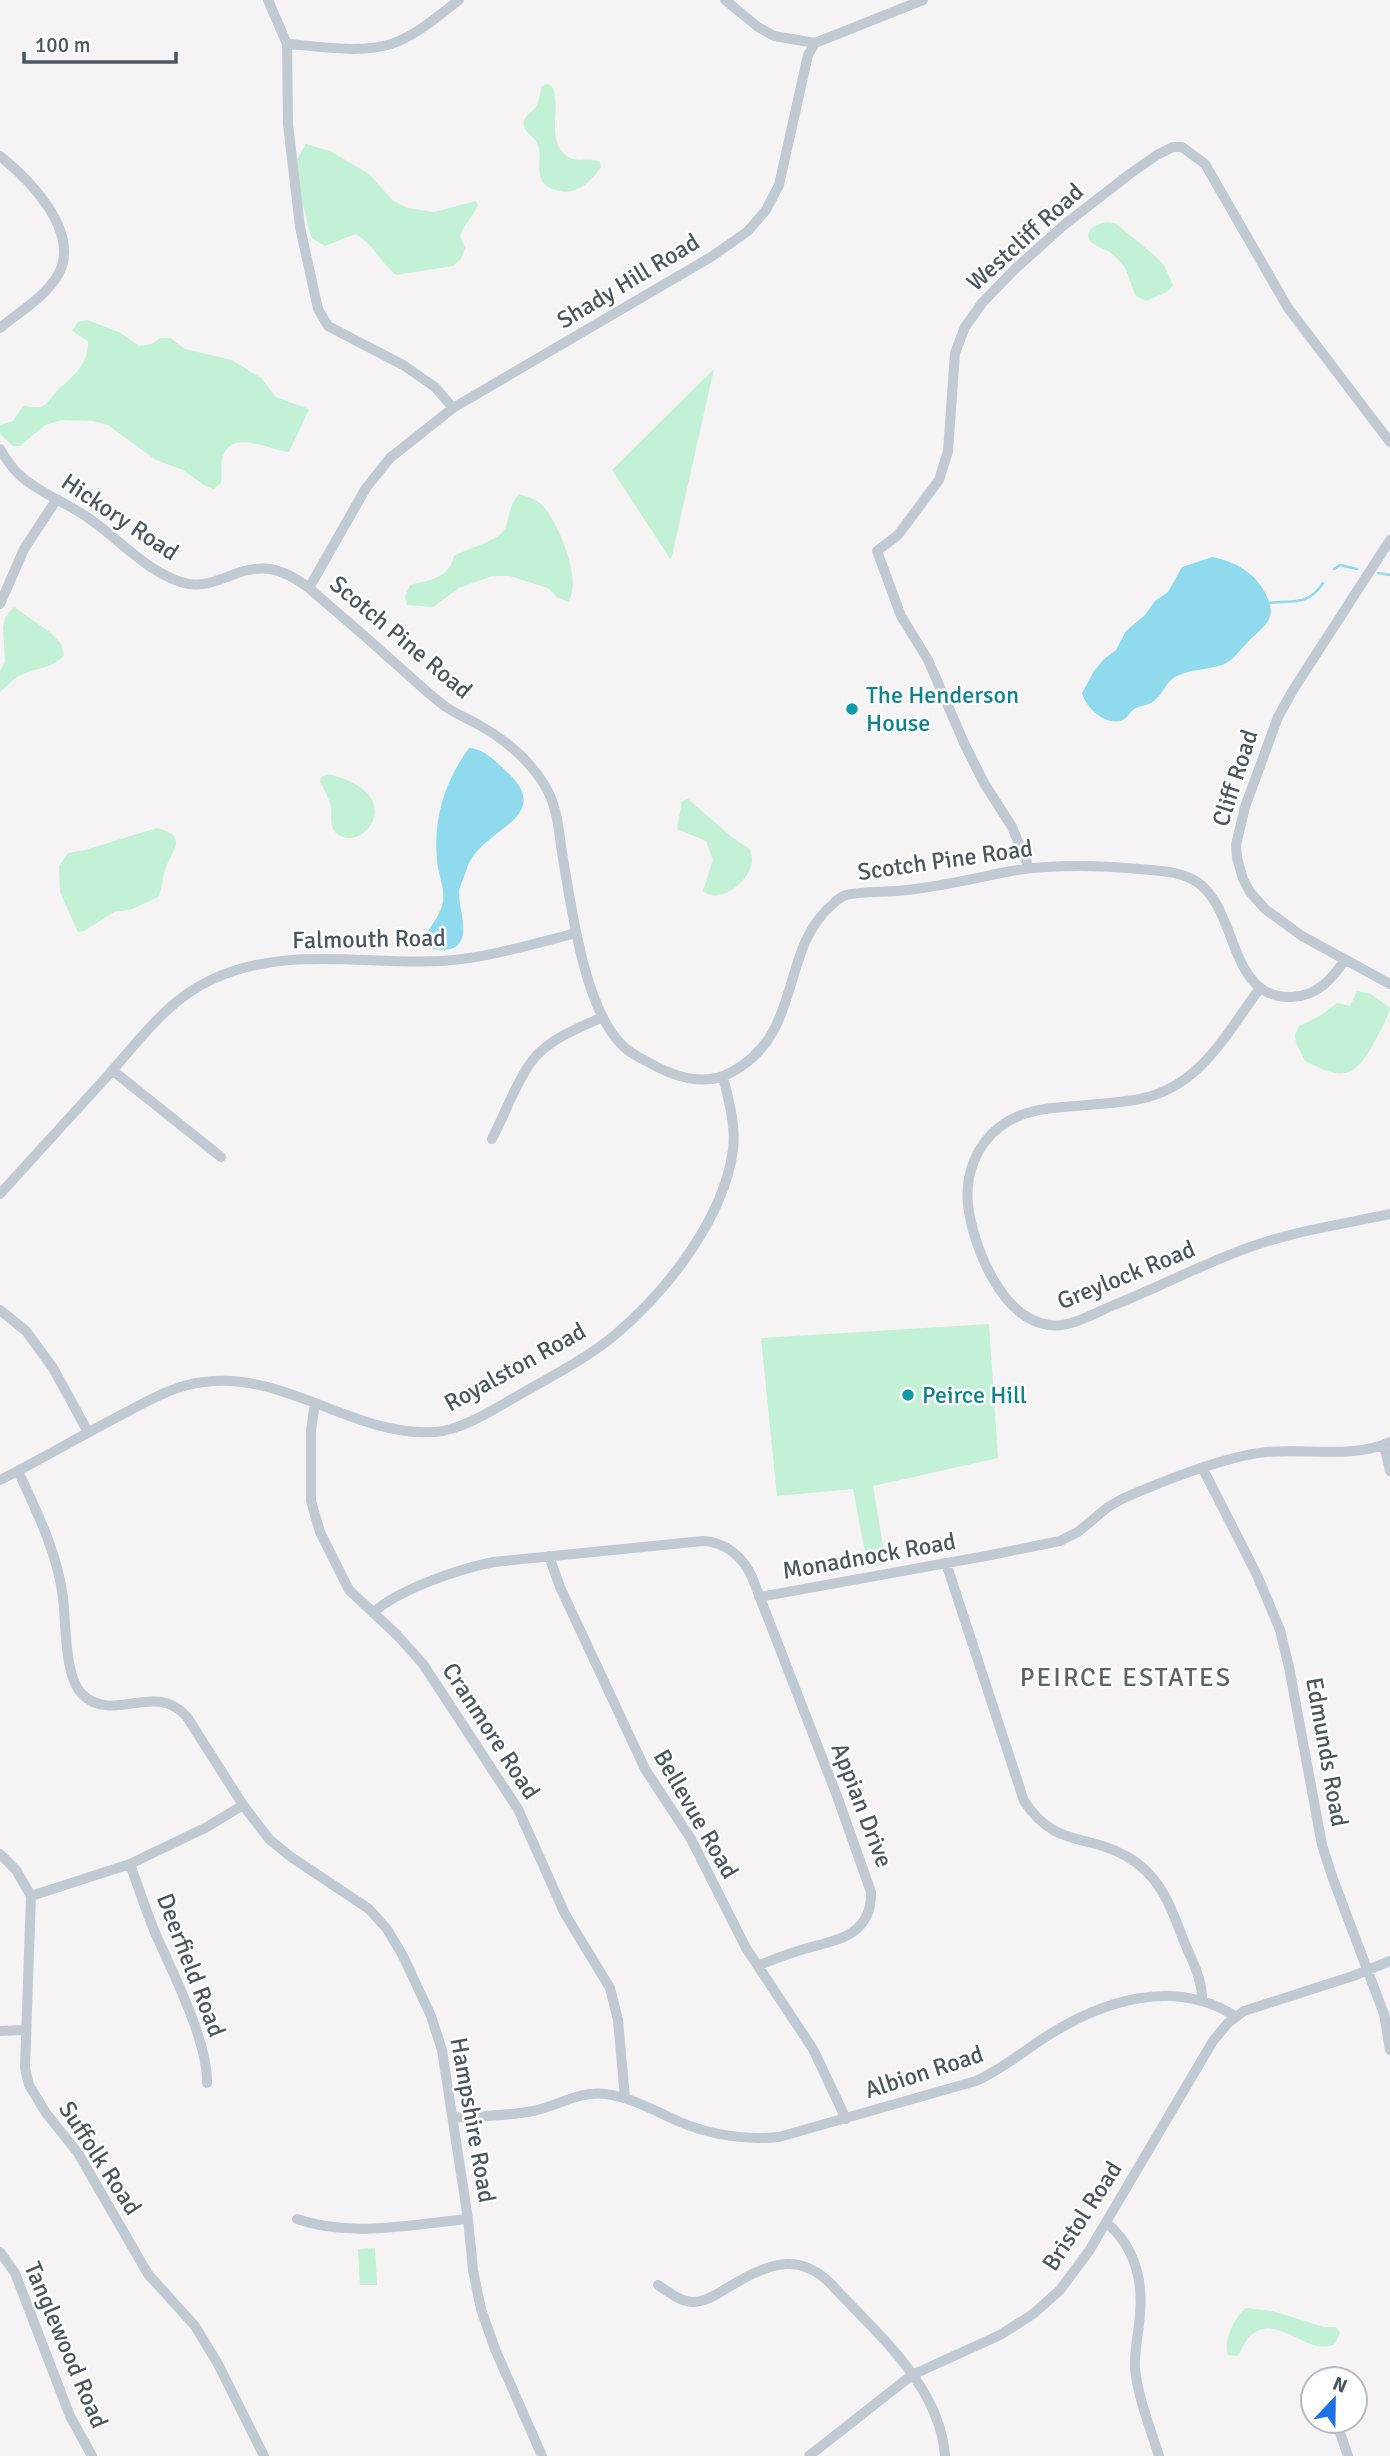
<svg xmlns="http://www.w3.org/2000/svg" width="1390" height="2456" viewBox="0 0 1390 2456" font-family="Signika,sans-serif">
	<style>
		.green { fill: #c3f1d5 }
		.water { fill: #90daee }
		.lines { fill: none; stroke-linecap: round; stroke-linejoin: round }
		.stream { stroke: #90daee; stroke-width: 2.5 }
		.minor { stroke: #c1cad2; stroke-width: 10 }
		.culture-dot { fill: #0f9aa8; stroke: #fff; stroke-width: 2.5 }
		.labels { text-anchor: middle; stroke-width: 5; stroke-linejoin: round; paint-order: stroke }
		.street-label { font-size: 24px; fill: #4a5661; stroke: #fff }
		.culture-label { font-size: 24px; fill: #0d838f; stroke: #fff; text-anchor: start }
		.neighbourhood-label { font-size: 26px; letter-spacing: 2px; fill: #5f6368; stroke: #fff }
	</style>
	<rect width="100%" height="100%" fill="#f5f3f3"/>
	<path class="green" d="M 546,84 L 551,85 C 564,106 543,140 568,157 C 578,163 589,157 600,162 L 601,167 C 591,182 575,197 556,190 C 551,189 545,186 542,181 C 536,170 543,154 537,143 C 534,136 525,133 524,126 C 522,117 530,114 535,108 C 539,103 540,94 541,87 Z
		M 306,144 L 330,151 L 369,174 L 393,201 L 408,208 L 434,212 L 476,201 L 478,205 C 473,217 464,224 460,236 L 465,248 L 461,259 L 453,266 L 396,275 C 379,261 375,246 356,234 L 325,246 L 312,238 C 307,227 307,216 303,206 C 293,176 287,173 306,144 Z
		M 1106,222 L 1115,223 L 1154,255 L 1164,265 L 1173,285 L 1167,292 L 1146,301 L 1136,296 C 1127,276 1130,269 1112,254 C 1107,249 1092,246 1089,239 C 1085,228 1098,224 1106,222 Z
		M 87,320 L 119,332 L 139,346 L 152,344 L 160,338 L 170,338 L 185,349 L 232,360 L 261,378 L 276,397 L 309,409 L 289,452 C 271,451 233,428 223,456 C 220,464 222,474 221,483 L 214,489 L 204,485 L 183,470 L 156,460 L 108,425 L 93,421 L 62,420 L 45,425 L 20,446 L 13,446 L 0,434 L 0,425 L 13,421 L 23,406 C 30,406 37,409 45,405 C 49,402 52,396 56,392 C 72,376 89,366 88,341 L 72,331 L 78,322 Z
		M 714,369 L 671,560 L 612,470 Z
		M 519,494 C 528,497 537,499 543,506 C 559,524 583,581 568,602 L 558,598 L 548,588 L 510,576 L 492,576 L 459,588 L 433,607 L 407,605 L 405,597 L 410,585 C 430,580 449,578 454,556 C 466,549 498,541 504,530 C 511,517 507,508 519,494 Z
		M 14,607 L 51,633 L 61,644 L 64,655 C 54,668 37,668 23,674 C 14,678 7,686 0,692 L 0,671 L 5,662 L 3,627 L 5,617 Z
		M 328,774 C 413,794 361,856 336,833 C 329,826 332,816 331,807 C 329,798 324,790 320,781 L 321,777 Z
		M 688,799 L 733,838 L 750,849 C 751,853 752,857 752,861 C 751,880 720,906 703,891 L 713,860 L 706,841 L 677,829 L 682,801 Z
		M 157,828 C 190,837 172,848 165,870 C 162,879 163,887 158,897 L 130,910 L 114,912 L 84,931 L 78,932 L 60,892 L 59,866 L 68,853 L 85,850 Z
		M 1357,991 L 1371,994 L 1390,1008 C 1387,1019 1381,1029 1376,1039 C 1355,1079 1344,1081 1305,1061 L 1296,1043 L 1295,1034 L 1299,1026 L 1320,1016 L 1337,1003 L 1350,1006 Z
		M 989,1324 L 998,1458 L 873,1486 L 886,1564 L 868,1568 L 853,1489 L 777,1496 L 761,1338 Z
		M 375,2248 L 377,2285 L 360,2285 L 358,2249 Z
		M 1246,2308 L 1272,2311 L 1324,2327 L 1336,2327 L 1340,2333 L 1335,2344 C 1308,2358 1277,2310 1249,2337 C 1244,2342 1242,2351 1237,2356 L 1228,2355 C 1223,2341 1235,2316 1246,2308 Z"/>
	<path class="water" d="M 1212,557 C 1233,561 1253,571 1264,591 C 1281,621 1263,625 1246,644 C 1238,652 1233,661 1222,665 C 1206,670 1190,669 1175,677 C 1165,683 1163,694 1154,701 C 1148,706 1141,705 1134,709 C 1130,712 1128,717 1123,720 C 1106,727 1086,708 1082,693 L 1094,671 L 1104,659 L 1116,650 L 1126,631 L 1145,615 L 1155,601 L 1168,592 L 1182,567 Z
		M 469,748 C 484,749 494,760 505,770 C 559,818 480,828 467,868 C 465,876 459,886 459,894 C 459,908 470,935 457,946 C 448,953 431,949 421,945 C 426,930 440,918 443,902 C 445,888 438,874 437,860 C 433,818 445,781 469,748 Z"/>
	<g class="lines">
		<path class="stream" d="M 1334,569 L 1340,565 L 1357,569
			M 1378,573 L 1390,575
			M 1267,603 C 1293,600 1307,607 1323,583"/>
		<path class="minor" d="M 268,0 L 287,44 L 288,124 L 300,227 L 318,309 L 328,326 L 403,365 L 435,387 L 453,408
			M 725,0 L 758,27 L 774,36 L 815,43
			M 287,44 C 320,46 359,54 391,44 C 416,36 439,15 459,0
			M 0,156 C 30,180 80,231 59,273 C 47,296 19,312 0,328
			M 0,449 C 7,461 13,470 23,478 C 42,494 67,503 87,517 C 117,537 153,578 189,584 C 205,586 216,581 230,576 C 263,562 282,568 309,588 C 335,611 363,634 389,658 C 408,674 426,692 446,707 C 456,714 469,719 479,725 C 506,740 529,759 545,786 C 558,807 559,834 563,859 C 572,910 584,1006 621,1044 C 627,1051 638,1057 646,1061 C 672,1076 703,1088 732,1072 C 805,1032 778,949 834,903 C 836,900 843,896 846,895 C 865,890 887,893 907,890 C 942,886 976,878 1011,871 C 1054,864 1095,865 1139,869 C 1159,871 1180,871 1197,882 C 1239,910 1228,1000 1292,997 C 1317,996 1332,979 1345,960
			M 1390,540 L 1293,690 L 1278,717 L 1245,807 L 1236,845 L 1237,858 L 1243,879 L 1250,892 L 1265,909 L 1302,936 L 1390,984
			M 309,588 L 366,488 L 390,458 L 453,408 L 711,257 L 748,231 L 766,210 L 779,185 L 808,55 L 815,43 L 923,0
			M 0,604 L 24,549 L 57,499
			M 1029,868 L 1012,827 L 984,783 L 965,745 L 928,660 L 901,616 L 877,551 L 898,535 L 939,480 L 948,451 L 955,353 L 965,327 L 982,303 L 1015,269 L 1064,225 L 1131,173 L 1157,155 L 1173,147 L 1182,147 L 1205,164 L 1288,308 L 1390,442
			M 1260,988 C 1226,1034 1201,1086 1140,1099 C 1119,1103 1097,1104 1076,1106 C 1049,1108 1024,1109 1001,1126 C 976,1144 965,1175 968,1205 C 973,1247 1002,1319 1049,1325 C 1070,1328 1095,1313 1114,1305 C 1162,1286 1208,1261 1256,1245 C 1299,1230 1345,1224 1390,1214
			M 112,1070 L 221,1157
			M 492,1139 C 504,1116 519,1075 536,1056 C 554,1037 580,1027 603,1017
			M 0,1194 C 37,1153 74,1113 111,1072 C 141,1038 169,999 211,980 C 284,945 364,965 442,961 C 487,958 533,944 576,933
			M 0,1310 L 26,1331 L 53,1368 L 88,1432
			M 315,1403 L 311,1430 L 311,1501 L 320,1532 L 349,1590 L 397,1635 L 423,1664 L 518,1809 L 565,1914 L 610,1988 L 618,2020 L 625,2098
			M 1384,1445 L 1390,1471
			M 1203,1469 L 1257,1575 L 1280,1630 L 1289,1667 L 1322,1845 L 1333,1879 L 1384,2014 L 1390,2050
			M 18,1471 C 37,1512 57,1552 63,1597 C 66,1621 64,1678 83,1695 C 114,1724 155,1680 187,1717 L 243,1805 L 269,1839 L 291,1857 L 369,1909 L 387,1929 L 403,1956 L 431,2016 L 442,2050 L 468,2219 L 473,2270 L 481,2309 L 495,2349 L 542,2456
			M 0,1480 C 41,1459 81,1436 121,1415 C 148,1401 174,1385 204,1382 C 285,1371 354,1437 435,1432 C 464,1430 501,1405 526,1391 C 553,1376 593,1354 616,1334 C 667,1291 724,1218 733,1150 C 736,1125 729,1101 723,1077
			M 549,1556 L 560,1587 L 645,1769 L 691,1839 L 746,1948 L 813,2049 L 846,2119
			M 946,1563 L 1024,1801 C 1056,1849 1086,1833 1126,1856 C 1159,1874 1171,1906 1183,1939 C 1191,1958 1203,1980 1202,2001
			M 759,1597 L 991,1555 L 1060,1541 L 1078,1532 L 1108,1507 L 1122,1499 C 1160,1482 1226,1456 1266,1452 C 1306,1448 1353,1459 1390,1442
			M 373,1613 C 397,1590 461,1568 494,1562 L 703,1541 C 726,1542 743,1557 752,1577 L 837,1796 L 871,1892 C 872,1935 838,1940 804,1949 C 788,1954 773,1959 758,1966
			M 0,1854 L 16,1870 L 31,1896 L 25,2068 L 29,2085 L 46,2113 L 78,2153 L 148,2274 L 195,2326 L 218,2364 L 264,2456
			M 130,1864 C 138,1886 145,1908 154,1930 C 171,1970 208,2040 207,2083
			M 31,1896 L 130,1864 L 207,1827 L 243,1805
			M 0,2031 L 25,2030
			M 453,2118 C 479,2116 507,2116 533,2111 C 558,2106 578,2091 605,2094 C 631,2097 655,2111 680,2122 C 711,2135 746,2140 779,2137 L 976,2081 C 1001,2070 1021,2053 1044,2038 C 1101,2001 1173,1977 1235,2016
			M 297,2219 C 350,2238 414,2224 468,2219
			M 1106,2222 C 1134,2246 1143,2279 1140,2314 C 1139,2333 1134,2349 1135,2368 C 1138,2398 1150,2427 1159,2456
			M 0,2252 L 15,2273 L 70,2416 L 92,2456
			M 658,2285 C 669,2292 679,2301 692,2302 C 705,2302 716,2295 727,2288 C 763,2267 795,2249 830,2283 C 875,2332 940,2385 945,2456
			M 1336,2421 L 1348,2456
			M 809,2456 L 912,2375 L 1000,2335 L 1033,2314 L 1060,2290 L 1089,2251 L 1213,2041 L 1228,2023 L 1244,2011 L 1353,1976 L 1390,1961"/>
	</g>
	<g class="culture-dot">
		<circle cx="852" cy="709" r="7"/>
		<circle cx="908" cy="1395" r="7"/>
	</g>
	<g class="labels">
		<g class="street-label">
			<text transform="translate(1025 237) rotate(-42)" y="8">Westcliff Road</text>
			<text transform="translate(628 281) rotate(-31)" y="8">Shady Hill Road</text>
			<text transform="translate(120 517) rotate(34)" y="8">Hickory Road</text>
			<text transform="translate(401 637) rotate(40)" y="8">Scotch Pine Road</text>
			<text transform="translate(1235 778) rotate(-72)" y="8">Cliff Road</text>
			<text transform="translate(945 860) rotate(-8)" y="8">Scotch Pine Road</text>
			<text transform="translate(369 939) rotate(-1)" y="8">Falmouth Road</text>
			<text transform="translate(1126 1275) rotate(-22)" y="8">Greylock Road</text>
			<text transform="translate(515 1367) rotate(-29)" y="8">Royalston Road</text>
			<text transform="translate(869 1556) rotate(-10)" y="8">Monadnock Road</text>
			<text transform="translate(491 1731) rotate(57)" y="8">Cranmore Road</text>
			<text transform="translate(1327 1752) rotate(80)" y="8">Edmunds Road</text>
			<text transform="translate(862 1805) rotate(69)" y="8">Appian Drive</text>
			<text transform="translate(696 1814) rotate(60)" y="8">Bellevue Road</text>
			<text transform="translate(191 1965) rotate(69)" y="8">Deerfield Road</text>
			<text transform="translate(924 2072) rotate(-18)" y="8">Albion Road</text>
			<text transform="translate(473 2120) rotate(80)" y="8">Hampshire Road</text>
			<text transform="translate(100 2158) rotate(57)" y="8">Suffolk Road</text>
			<text transform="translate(1082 2216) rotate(-57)" y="8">Bristol Road</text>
			<text transform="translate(66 2345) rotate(67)" y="8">Tanglewood Road</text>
		</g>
		<g class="culture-label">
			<text x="866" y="703">The Henderson<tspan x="866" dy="28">House</tspan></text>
			<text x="922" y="1403">Peirce Hill</text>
		</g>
		<g class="neighbourhood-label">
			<text x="1126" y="1686">PEIRCE ESTATES</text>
		</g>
	</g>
	<g transform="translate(1334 2400) rotate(22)"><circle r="33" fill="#ffffff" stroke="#b7bbc0" stroke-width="2"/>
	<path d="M0-5L12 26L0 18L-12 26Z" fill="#1a73e8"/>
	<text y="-10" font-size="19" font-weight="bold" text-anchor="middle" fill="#4a5661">N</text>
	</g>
	<path d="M24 52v10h152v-10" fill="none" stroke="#4a5661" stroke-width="3.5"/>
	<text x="35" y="52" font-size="21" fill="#4a5661" stroke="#ffffff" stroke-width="5" paint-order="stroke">100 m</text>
</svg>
